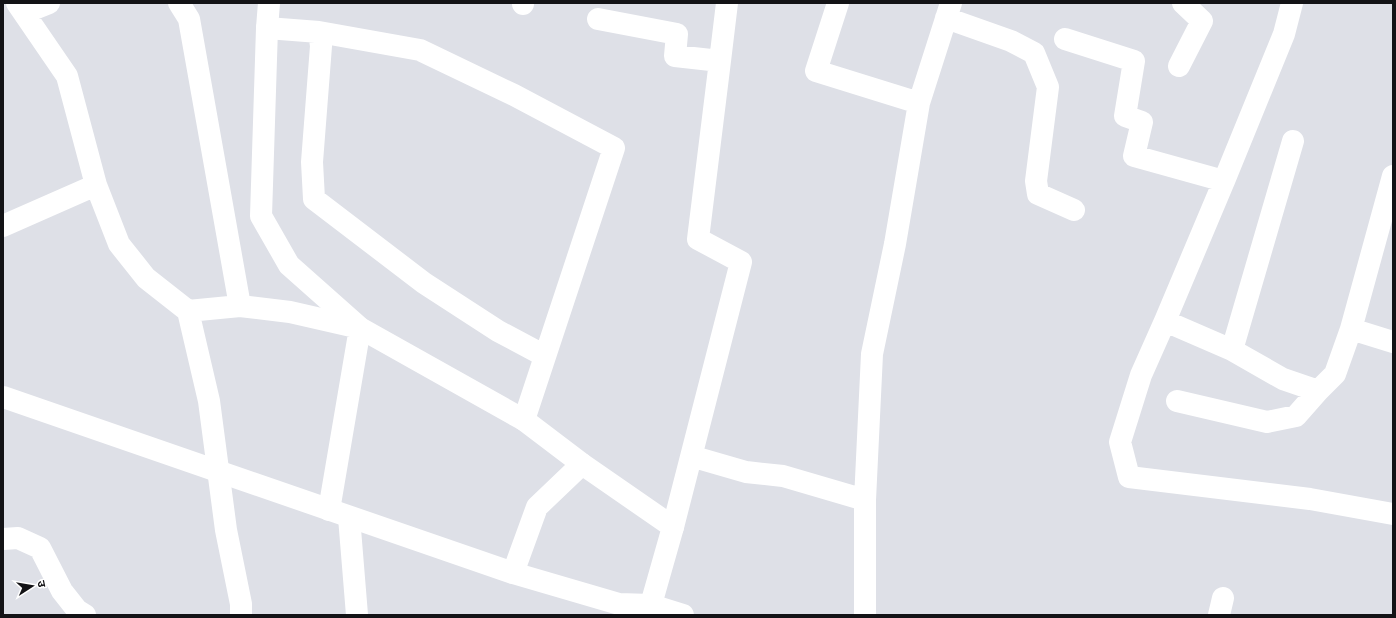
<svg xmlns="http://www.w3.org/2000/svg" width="1396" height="618" viewBox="0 0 1396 618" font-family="'Archivo Narrow','Noto Sans Devanagari',sans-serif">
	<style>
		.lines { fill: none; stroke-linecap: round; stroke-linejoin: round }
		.street { stroke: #fff; stroke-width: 22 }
		.secondary { stroke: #fff; stroke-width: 22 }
		.primary { stroke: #fff; stroke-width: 22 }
	</style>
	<rect width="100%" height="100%" fill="#dee0e7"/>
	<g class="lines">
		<path class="street" d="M 17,3 L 67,76 L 96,185 L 119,244 L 146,278 L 188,311 L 209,401 L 226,530 L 241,604 L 241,615
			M 179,3 L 189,19 L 240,306
			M 838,3 L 816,71 L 919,103
			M 523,4 L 523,3
			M 24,13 L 49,3
			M 946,18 L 1011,41 L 1034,53 L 1048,87 L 1036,181 L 1038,194 L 1074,210
			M 598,19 L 677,34 L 675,56 L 720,61 L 698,239 L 741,262 L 673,527
			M 267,28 L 319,32 L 321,46 L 312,162 L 314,199 L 424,283 L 498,331 L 545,356
			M 319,32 L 420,50 L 514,95 L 614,148 L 524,420
			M 1065,39 L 1134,61 L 1125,116 L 1142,122 L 1134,156 L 1224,181 L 1165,321 L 1232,350 L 1283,379 L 1318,391 L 1335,374 L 1351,329 L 1393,176
			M 720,61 L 727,3
			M 1179,66 L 1202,21 L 1183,3
			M 1224,181 L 1284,34 L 1292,3
			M 3,226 L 96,185
			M 188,311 L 240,306 L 290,312 L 360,328 L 329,510
			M 1165,321 L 1141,375 L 1120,442 L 1129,477 L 1310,499 L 1393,514
			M 1351,329 L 1393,342
			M 1232,350 L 1293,141
			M 1177,401 L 1267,422 L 1296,416 L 1318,391
			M 701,459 L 746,472 L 783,476 L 865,500
			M 349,517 L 357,615
			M 3,539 L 18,538 L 40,548 L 62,591 L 77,610 L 85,615
			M 513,573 L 537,507 L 582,464
			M 865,615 L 865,500 L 872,354 L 895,244 L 919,103 L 951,3
			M 1219,615 L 1223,598"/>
		<path class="secondary" d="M 269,3 L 267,28 L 261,216 L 289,265 L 360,328 L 524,420 L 582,464 L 673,527 L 648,615"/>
		<path class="primary" d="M 3,397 L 513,573 L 619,604
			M 631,615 L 619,604 L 651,605 L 683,615"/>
	</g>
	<rect width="1396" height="618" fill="none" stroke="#131316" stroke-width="8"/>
	<g transform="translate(32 586) rotate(78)" stroke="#ffffff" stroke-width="3" paint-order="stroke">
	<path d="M0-3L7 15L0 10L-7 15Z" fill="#131316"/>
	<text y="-6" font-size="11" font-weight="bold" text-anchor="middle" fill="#131316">उ</text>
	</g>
</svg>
